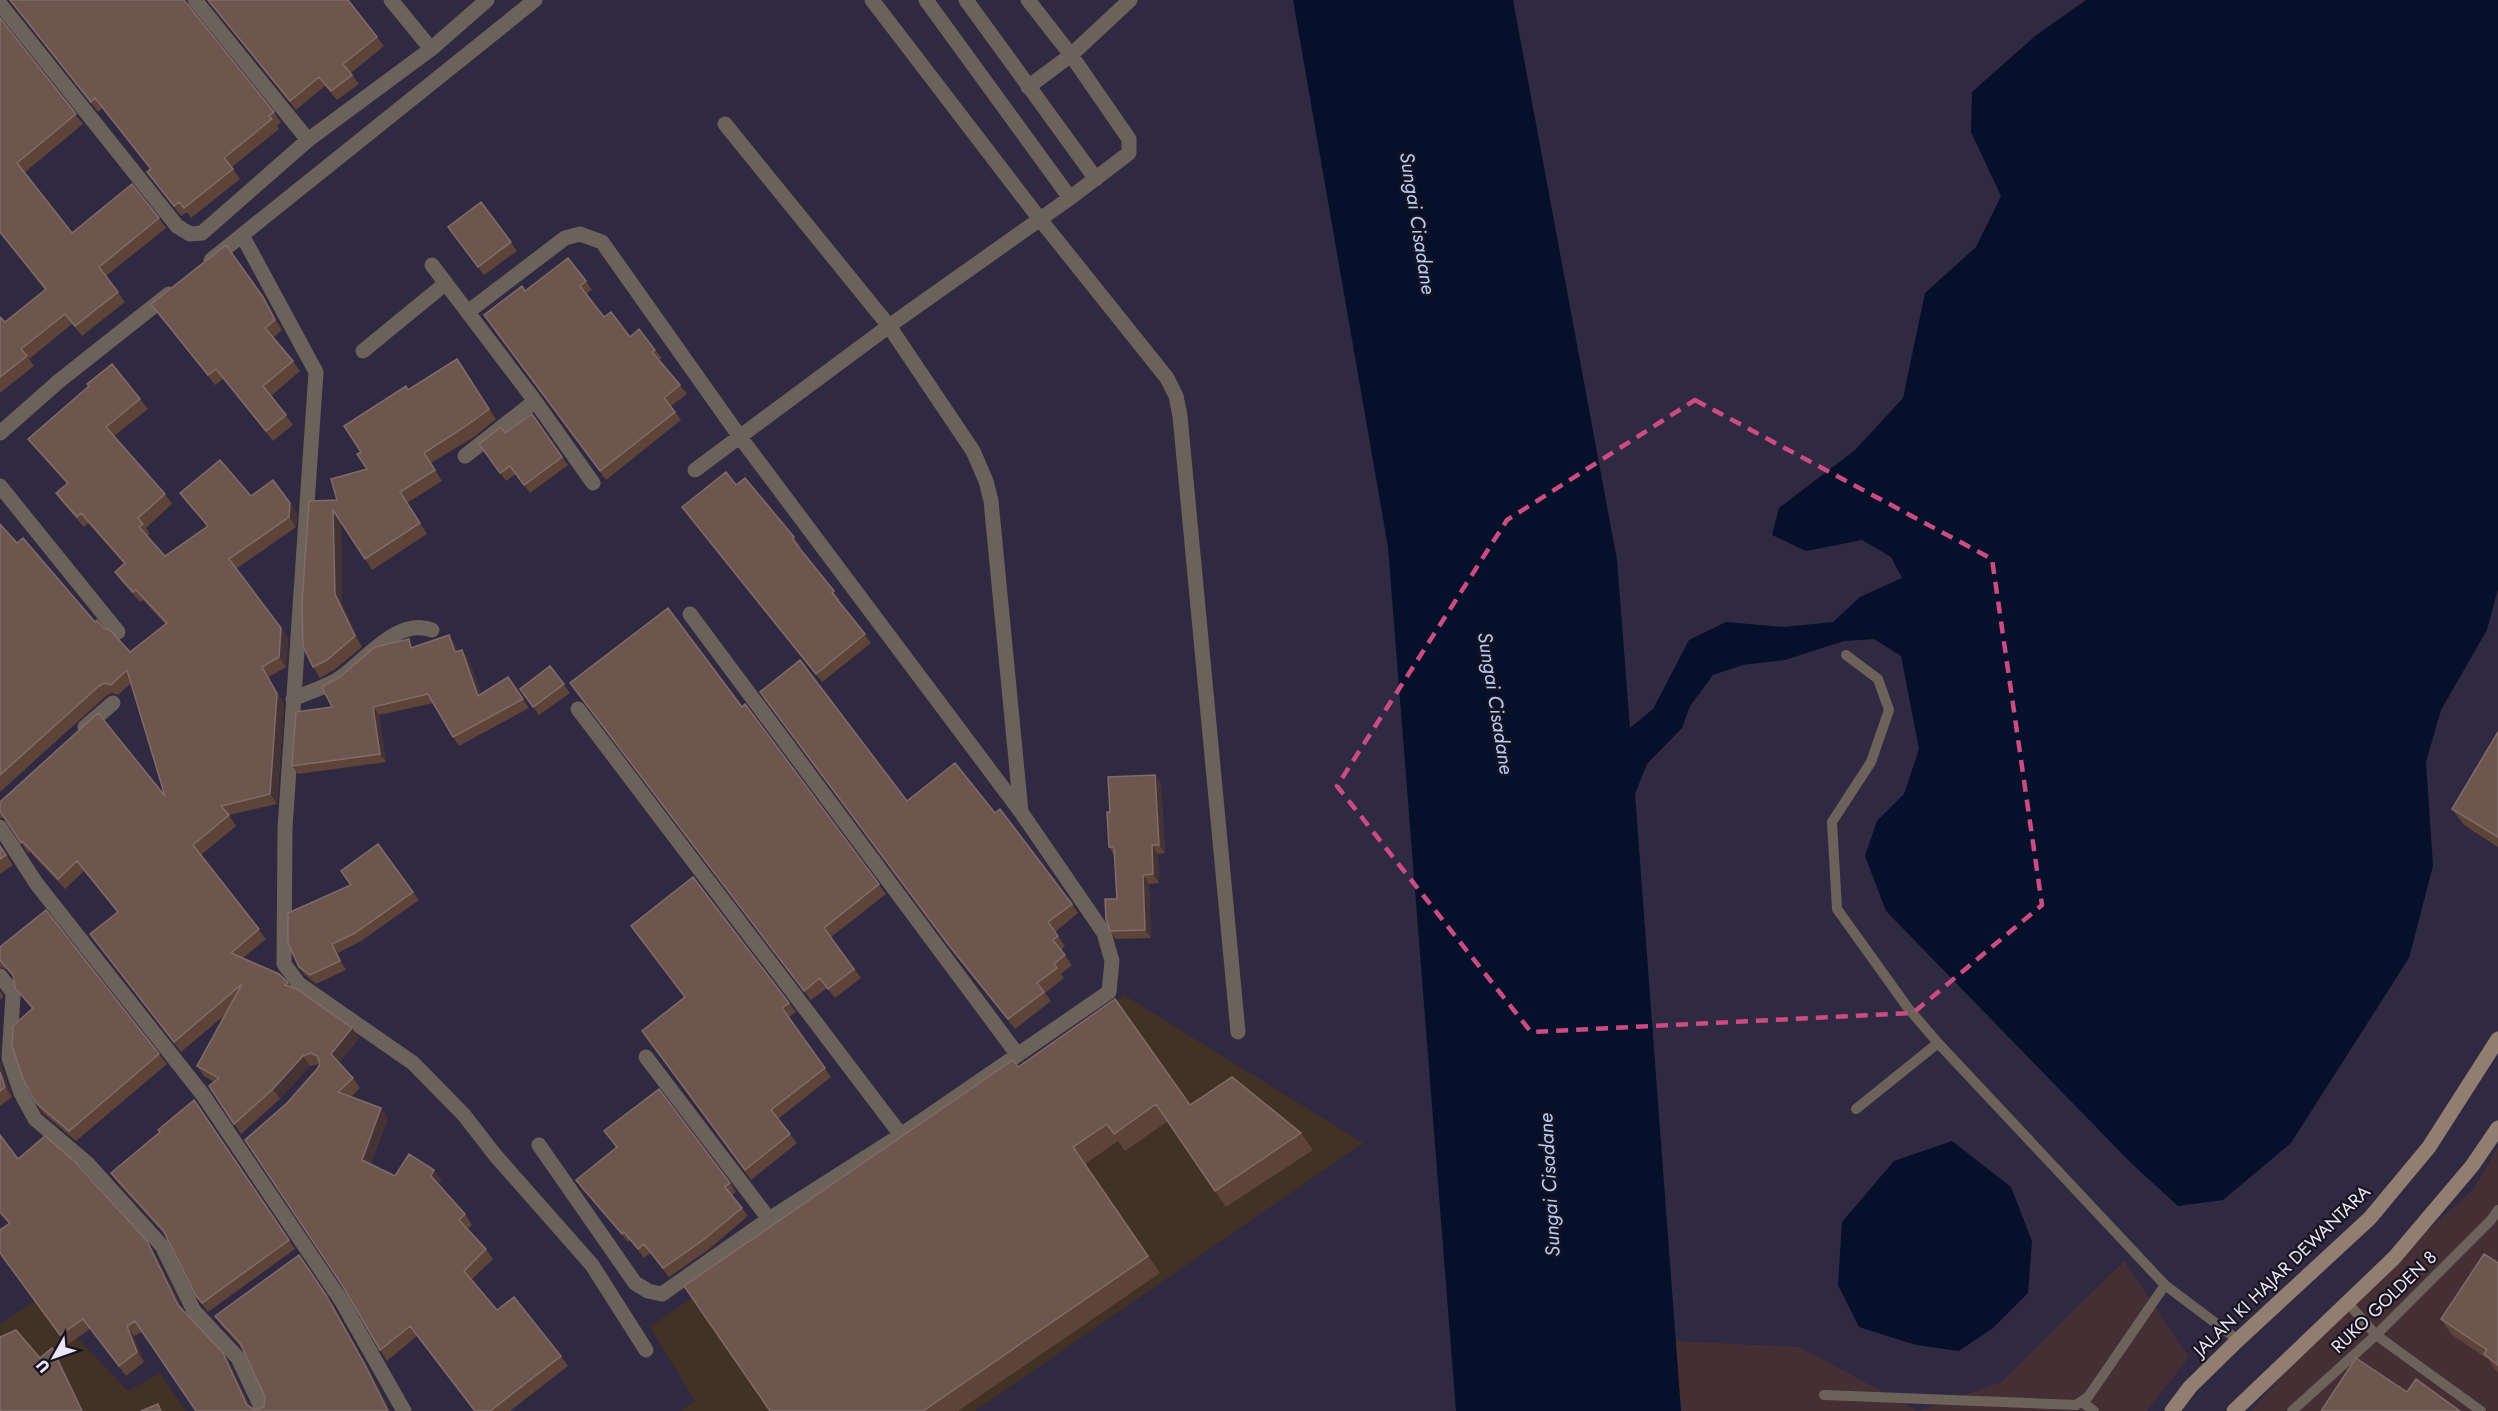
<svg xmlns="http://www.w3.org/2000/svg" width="2498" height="1411" viewBox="0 0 2498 1411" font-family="Jost,sans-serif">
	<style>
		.commercial { fill: #432f34 }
		.industrial { fill: #413225 }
		.water { fill: #06102b }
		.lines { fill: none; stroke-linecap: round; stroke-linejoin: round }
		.lane { stroke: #6d6259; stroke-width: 10 }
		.street { stroke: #6d6259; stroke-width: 15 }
		.secondary { stroke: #917e71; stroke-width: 15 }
		.wall { fill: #5e4438 }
		.shaded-wall { fill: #453234 }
		.building { fill: #6d564d; stroke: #806c68; stroke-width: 1.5 }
		.marked { fill: none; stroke: #cc4c82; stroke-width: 4.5; stroke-dasharray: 12 8; stroke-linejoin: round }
		.labels { text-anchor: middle; stroke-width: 4.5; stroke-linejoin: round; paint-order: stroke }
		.street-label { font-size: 18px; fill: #eae6f7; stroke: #17141f }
		.water-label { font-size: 20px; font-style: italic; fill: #b6cdfa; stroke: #17141f }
	</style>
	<rect width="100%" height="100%" fill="#302942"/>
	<path class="commercial" d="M 2498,1147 L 2498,1411 L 2251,1411 L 2347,1302 L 2473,1190 Z
		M 2124,1261 L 2189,1357 L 2147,1411 L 1919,1411 L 2001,1382 Z
		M 1675,1341 L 1800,1347 L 1918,1411 L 1681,1411 Z"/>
	<path class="industrial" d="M 1124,995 L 1363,1143 L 975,1411 L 680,1411 L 695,1401 L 650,1327 Z
		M 39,1298 L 128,1391 L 160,1373 L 186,1411 L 0,1411 L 0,1324 Z"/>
	<path class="water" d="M 1293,0 L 1513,0 L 1617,560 L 1630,728 L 1653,709 L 1689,640 L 1726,622 L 1784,627 L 1833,622 L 1860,597 L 1902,578 L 1891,557 L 1862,540 L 1806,551 L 1772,535 L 1779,508 L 1855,450 L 1903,398 L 1925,293 L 1976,247 L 2001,196 L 1971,132 L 1972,92 L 2035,36 L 2086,0 L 2498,0 L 2498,589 L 2487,630 L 2441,710 L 2426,762 L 2433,866 L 2409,958 L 2291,1143 L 2223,1200 L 2178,1206 L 2130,1162 L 1886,911 L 1865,856 L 1877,821 L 1904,794 L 1919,749 L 1901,656 L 1874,639 L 1844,641 L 1785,660 L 1743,665 L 1713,675 L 1690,706 L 1682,728 L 1647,764 L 1635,794 L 1681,1411 L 1456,1411 L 1388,547 Z
		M 1952,1141 L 2011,1187 L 2032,1241 L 2028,1293 L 1993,1328 L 1959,1351 L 1916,1345 L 1859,1327 L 1838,1285 L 1842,1222 L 1894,1161 Z"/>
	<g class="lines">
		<path class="lane" d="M 1846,655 L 1878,679 L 1889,710 L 1871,762 L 1832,822 L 1837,909 L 1908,1008 L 1938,1043 L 2165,1285 L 2238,1340
			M 1856,1109 L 1938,1043
			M 2347,1302 L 2376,1335 L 2481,1411
			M 1824,1395 L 2076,1405 L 2088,1397 L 2165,1285
			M 2082,1402 L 2094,1411
			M 2292,1411 L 2376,1335 L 2491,1220 L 2498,1210"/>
		<path class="street" d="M 195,0 L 308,140
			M 391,0 L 431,49
			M 872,0 L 1039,218 L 1167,378 L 1176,396 L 1180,416 L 1238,1032
			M 926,0 L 1070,198
			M 966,0 L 1096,179
			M 0,4 L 177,226 L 190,234 L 202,233 L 308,140 L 431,49 L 487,0
			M 1028,87 L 1071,55 L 1130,0
			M 725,124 L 889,326 L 973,451 L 986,481 L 991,501 L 1021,812
			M 242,235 L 316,372 L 285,828 L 284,964 L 299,984 L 413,1063 L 464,1115 L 495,1155 L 592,1265 L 646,1350
			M 211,260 L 535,0
			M 432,265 L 535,401 L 593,483
			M 469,311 L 565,238 L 580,234 L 602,242 L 740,437 L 1021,812 L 1104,933 L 1112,961 L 1109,992 L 901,1135 L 769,1219 L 662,1294 L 648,1291 L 635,1283 L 539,1145
			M 363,351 L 446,283
			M 0,433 L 59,381 L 169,294
			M 465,456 L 535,401
			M 695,470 L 889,326 L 1070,198 L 1129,153 L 1129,139 L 1071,55 L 1028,0
			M 0,486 L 118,632
			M 690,614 L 1017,1054
			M 293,699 C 308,692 327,687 340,678 C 366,660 397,617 432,630
			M 578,709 L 901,1135
			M 85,727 L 113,703
			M 0,827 L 36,883 L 203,1095 L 341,1300 L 404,1411
			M 0,976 L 12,991 L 13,996 L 9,1058 L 21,1093 L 35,1119 L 88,1164 L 162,1246 L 194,1311 L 238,1358 L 263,1411
			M 646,1057 L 769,1219"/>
		<path class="secondary" d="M 2172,1411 L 2190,1387 L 2238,1340 L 2370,1218 L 2429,1147 L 2498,1039
			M 2234,1411 L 2394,1258 L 2472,1166 L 2498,1128"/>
	</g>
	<path class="wall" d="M 9,0 L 184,0 L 274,112 L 281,122 L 277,126 L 279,129 L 232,167 L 240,179 L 191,218 L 187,212 L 181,216 L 147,172 L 150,169 L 102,108 L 98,112 Z
		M 207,0 L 348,0 L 384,46 L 351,73 L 359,84 L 337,100 L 325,86 L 296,110 Z
		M 0,18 L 83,124 L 24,173 L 72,233 L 159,218 L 166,228 L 106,276 L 125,302 L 82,336 L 72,324 L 29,359 L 34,366 L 0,393 L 0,317 L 5,322 L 45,290 L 0,233 Z
		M 481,202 L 517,251 L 484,275 L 448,227 Z
		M 586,281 L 592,290 L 586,294 L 604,317 L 630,337 L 655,350 L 662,358 L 659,360 L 687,394 L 671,406 L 681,420 L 606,480 L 490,324 L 525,291 Z
		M 151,304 L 270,307 L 282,330 L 273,338 L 293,361 L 300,371 L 271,396 L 293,425 L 273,441 L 223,379 L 215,385 Z
		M 457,359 L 496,419 L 474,437 L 431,463 L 442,481 L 407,503 L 427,534 L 372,570 L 341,521 L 342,604 L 362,647 L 334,670 L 320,678 L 313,667 L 337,500 L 367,469 L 408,390 Z
		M 140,399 L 148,409 L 114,436 L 165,494 L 172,504 L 146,528 L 150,534 L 147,536 L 165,556 L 207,526 L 187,503 L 180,493 L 251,496 L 273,480 L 297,513 L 296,527 L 236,569 L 288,638 L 286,667 L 269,677 L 284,704 L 277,804 L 229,815 L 236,826 L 201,855 L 266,939 L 243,958 L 288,983 L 291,987 L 352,1028 L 359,1038 L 339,1063 L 353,1078 L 360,1088 L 351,1097 L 388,1118 L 371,1164 L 395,1176 L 434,1170 L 441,1180 L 438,1185 L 465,1214 L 472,1225 L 467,1229 L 486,1249 L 493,1259 L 471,1280 L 497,1310 L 561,1356 L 568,1366 L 510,1411 L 474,1411 L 417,1336 L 387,1361 L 380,1350 L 287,1103 L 317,1069 L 319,1064 L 310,1066 L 280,1099 L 241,1134 L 209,1086 L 214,1082 L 204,1076 L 197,1066 L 226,1014 L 181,1052 L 90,934 L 118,912 L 84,871 L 65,889 L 30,852 L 28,853 L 7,820 L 4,818 L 0,818 L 0,802 L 165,796 L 131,683 L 118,695 L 112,693 L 106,696 L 0,792 L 0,524 L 17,543 L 95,622 L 130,652 L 165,624 L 143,600 L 140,602 L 122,582 L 115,572 L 124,564 L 88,523 L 84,527 L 63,503 L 56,493 L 67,484 L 36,449 L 28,439 Z
		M 532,414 L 568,465 L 530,493 L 516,474 L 506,481 L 479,444 L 505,433 Z
		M 736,485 L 794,537 L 800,546 L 798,547 L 840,600 L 838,601 L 871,643 L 822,682 L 682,507 Z
		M 449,635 L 455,644 L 457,651 L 468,658 L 481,694 L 508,677 L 529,708 L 459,746 L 453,737 L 433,703 L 379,715 L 386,762 L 298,774 L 292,766 L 332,707 L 414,647 Z
		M 550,666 L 570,693 L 539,715 L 520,689 Z
		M 570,683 L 742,707 L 886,894 L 831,937 L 861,978 L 835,998 L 827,988 L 811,1000 Z
		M 767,702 L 907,801 L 995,813 L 1072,904 L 1078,913 L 1055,932 L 1065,946 L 1061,950 L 1072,965 L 1061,974 L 1064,978 L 1045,993 L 1051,1001 L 1015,1029 L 954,953 Z
		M 2498,732 L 2498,847 L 2464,825 L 2452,809 Z
		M 1155,775 L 1161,783 L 1165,853 L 1158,854 L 1159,883 L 1149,884 L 1151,938 L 1116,939 L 1110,931 L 1117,899 L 1114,855 L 1109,847 L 1110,812 Z
		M 378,844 L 419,900 L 361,941 L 338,953 L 346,970 L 316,984 L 305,975 L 299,967 Z
		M 0,845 L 13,865 L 0,874 Z
		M 631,926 L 789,1003 L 796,1012 L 789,1017 L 831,1077 L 778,1119 L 797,1143 L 751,1180 L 642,1031 L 685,997 Z
		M 0,947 L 159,1054 L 167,1064 L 76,1141 L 43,1113 L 36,1103 L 32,1009 L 15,988 L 13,977 L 8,970 L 0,967 Z
		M 0,991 L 3,995 L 3,997 L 0,1000 Z
		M 0,1062 L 12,1097 L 0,1106 Z
		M 1018,1067 L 1190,1105 L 1301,1133 L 1313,1150 L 1226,1207 L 1168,1121 L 1125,1151 L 1118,1141 L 1085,1164 L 1160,1273 L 958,1411 L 770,1411 Z
		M 194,1100 L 295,1249 L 208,1312 L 196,1296 L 165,1235 L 118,1183 L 111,1173 L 160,1132 Z
		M 604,1131 L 730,1183 L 736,1192 L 732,1195 L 748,1216 L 708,1250 L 669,1277 L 650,1253 L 644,1258 L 630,1240 L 628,1242 L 582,1189 L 576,1180 L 617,1148 Z
		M 0,1135 L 18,1159 L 147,1241 L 154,1252 L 183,1310 L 223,1353 L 230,1364 L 251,1408 L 255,1410 L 264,1407 L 265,1397 L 242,1348 L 222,1326 L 215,1316 L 333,1305 L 371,1373 L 390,1411 L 196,1411 L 142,1332 L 134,1336 L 144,1362 L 126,1376 L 90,1329 L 67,1345 L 0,1254 L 9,1224 L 0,1214 Z
		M 2498,1263 L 2498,1372 L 2496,1371 L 2488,1359 L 2452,1335 L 2441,1319 Z"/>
	<path class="shaded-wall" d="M 263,297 L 270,307 L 282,330 L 275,320 Z
		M 290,503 L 297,513 L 296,527 L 289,517 Z
		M 333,510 L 341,520 L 342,604 L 362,647 L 355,636 L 335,594 Z
		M 281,628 L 288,638 L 286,667 L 279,657 Z
		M 449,635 L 455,644 L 461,661 L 455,652 Z
		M 462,650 L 468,658 L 484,704 L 478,696 Z
		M 262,667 L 269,677 L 284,704 L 277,804 L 270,794 Z
		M 373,707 L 379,715 L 386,762 L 380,754 Z
		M 1155,775 L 1161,783 L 1165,853 L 1159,845 Z
		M 1152,845 L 1158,854 L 1159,883 L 1153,874 Z
		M 1143,875 L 1149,884 L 1151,938 L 1145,930 Z
		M 332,944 L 338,953 L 346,970 L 340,961 Z
		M 352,1028 L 359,1038 L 338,1064 L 331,1054 Z
		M 303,1056 L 310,1066 L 280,1099 L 273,1089 Z
		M 0,1062 L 12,1097 L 5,1087 L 0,1072 Z
		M 381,1108 L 388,1118 L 369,1170 L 362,1160 Z
		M 434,1170 L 441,1180 L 438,1186 L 431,1176 Z
		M 147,1241 L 154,1252 L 185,1316 L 178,1305 Z
		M 299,1255 L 333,1305 L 371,1373 L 390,1411 L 388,1411 Z
		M 127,1326 L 134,1336 L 144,1362 L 137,1352 Z
		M 52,1348 L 59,1358 L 84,1411 L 82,1411 Z
		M 223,1353 L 230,1364 L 252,1411 L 247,1405 Z"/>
	<path class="building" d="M 10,0 L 184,0 L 274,112 L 269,116 L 272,119 L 224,158 L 233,169 L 184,208 L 179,202 L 174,206 L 147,172 L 151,169 L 95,98 L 91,102 Z
		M 208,0 L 348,0 L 377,37 L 343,64 L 352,75 L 331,91 L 319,77 L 290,101 Z
		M 0,18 L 76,114 L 17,163 L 72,233 L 132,184 L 159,218 L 99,267 L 118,292 L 75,326 L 65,314 L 21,349 L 27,356 L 0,377 L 0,317 L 5,322 L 46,289 L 0,232 Z
		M 481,202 L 511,242 L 478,267 L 448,227 Z
		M 226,245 L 263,297 L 275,320 L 265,328 L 293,361 L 263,386 L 286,415 L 266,431 L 216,369 L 208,375 L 151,304 Z
		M 568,258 L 586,281 L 580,286 L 604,317 L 611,312 L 630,337 L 639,329 L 655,350 L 652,352 L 680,385 L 664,398 L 675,412 L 600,471 L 484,315 L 522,286 L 525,291 Z
		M 457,359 L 489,409 L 466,426 L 424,453 L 435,470 L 400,492 L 420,523 L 365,559 L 333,510 L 335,594 L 355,636 L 327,660 L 313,667 L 303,646 L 302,603 L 309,501 L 337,500 L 331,479 L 367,469 L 357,454 L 361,452 L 344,426 L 406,386 L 408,390 Z
		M 112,364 L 140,399 L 106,427 L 165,494 L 138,518 L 143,524 L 139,527 L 165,556 L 208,526 L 180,493 L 220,460 L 251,496 L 273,480 L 290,503 L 289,517 L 229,559 L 281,628 L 279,657 L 262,667 L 277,694 L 270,794 L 221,806 L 229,815 L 193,845 L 259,929 L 231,953 L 279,974 L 288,983 L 285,985 L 297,989 L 352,1028 L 331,1054 L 353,1078 L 338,1092 L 381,1108 L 362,1160 L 395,1176 L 409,1154 L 434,1170 L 431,1176 L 465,1214 L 459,1220 L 486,1249 L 464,1271 L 497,1310 L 514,1297 L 561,1356 L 490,1411 L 475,1411 L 410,1326 L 380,1350 L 342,1285 L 245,1140 L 287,1103 L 317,1069 L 320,1064 L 317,1056 L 311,1053 L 303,1056 L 273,1089 L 234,1124 L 209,1086 L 219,1078 L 197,1066 L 242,984 L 174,1042 L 90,934 L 118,912 L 77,861 L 58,879 L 23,842 L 21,843 L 0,811 L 0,802 L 98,713 L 165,796 L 127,670 L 111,685 L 104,683 L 99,686 L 0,775 L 0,524 L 17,543 L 23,538 L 95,622 L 97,620 L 104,628 L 111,631 L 130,652 L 167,623 L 136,590 L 133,592 L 115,572 L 125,563 L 81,513 L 77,517 L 56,493 L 68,483 L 28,439 L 89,386 L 87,384 Z
		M 532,414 L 562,457 L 524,485 L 510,466 L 500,473 L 479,444 L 501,427 L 505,433 Z
		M 726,472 L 736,485 L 745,478 L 794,537 L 792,539 L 834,591 L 832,593 L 865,634 L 816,674 L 682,507 Z
		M 668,608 L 742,707 L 745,704 L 879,884 L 824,928 L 854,969 L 828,989 L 820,978 L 804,991 L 570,683 Z
		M 449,635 L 455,652 L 462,650 L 478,696 L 508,677 L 523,699 L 453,737 L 428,694 L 373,707 L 380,754 L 292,766 L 296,712 L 332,707 L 322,687 L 340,677 L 375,647 L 409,639 L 411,648 Z
		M 800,660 L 907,801 L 955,763 L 995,813 L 1000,809 L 1072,904 L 1048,922 L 1058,936 L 1053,940 L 1065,955 L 1054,964 L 1057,968 L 1037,983 L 1044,992 L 1008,1019 L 947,943 L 760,692 Z
		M 550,666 L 564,684 L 533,707 L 520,689 Z
		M 2498,732 L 2498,837 L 2452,809 Z
		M 1155,775 L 1159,845 L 1152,845 L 1153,874 L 1143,875 L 1145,930 L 1110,931 L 1106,919 L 1105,899 L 1117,899 L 1114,847 L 1109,847 L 1107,812 L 1110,812 L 1108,777 Z
		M 378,844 L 413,892 L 355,933 L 332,944 L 340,961 L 310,975 L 299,967 L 288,943 L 288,913 L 351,885 L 341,871 Z
		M 0,846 L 6,855 L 0,859 Z
		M 693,877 L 789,1003 L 782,1008 L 825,1068 L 771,1110 L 790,1134 L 745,1170 L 642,1031 L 685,997 L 631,926 Z
		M 46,910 L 159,1054 L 69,1131 L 36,1103 L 23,1079 L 12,1046 L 13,1026 L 33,1008 L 15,988 L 13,975 L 0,960 L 0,947 Z
		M 1115,999 L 1190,1105 L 1232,1077 L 1301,1133 L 1215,1191 L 1156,1104 L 1114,1134 L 1107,1124 L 1073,1147 L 1148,1256 L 923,1411 L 770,1411 L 684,1286 L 1013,1060 L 1018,1067 Z
		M 0,1072 L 5,1087 L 0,1091 Z
		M 659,1089 L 730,1183 L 725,1187 L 742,1208 L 702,1241 L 663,1268 L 644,1244 L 638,1249 L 624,1232 L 622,1234 L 576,1180 L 617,1147 L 604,1131 Z
		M 194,1100 L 289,1240 L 202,1303 L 196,1296 L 163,1230 L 111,1173 L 160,1132 L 158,1130 Z
		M 0,1135 L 18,1159 L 45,1136 L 74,1161 L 147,1241 L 178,1305 L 223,1353 L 247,1405 L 255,1410 L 264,1407 L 265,1397 L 240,1343 L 215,1316 L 299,1255 L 326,1295 L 364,1363 L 388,1411 L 196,1411 L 135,1321 L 127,1326 L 137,1352 L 119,1366 L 83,1319 L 60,1335 L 0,1253 L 0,1230 L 10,1223 L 0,1212 Z
		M 2484,1254 L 2498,1263 L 2498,1365 L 2484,1354 L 2487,1350 L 2441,1319 Z
		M 16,1330 L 40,1358 L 52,1348 L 82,1411 L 0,1411 L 0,1337 Z
		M 2356,1358 L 2407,1392 L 2416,1379 L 2460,1411 L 2321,1411 Z
		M 158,1404 L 161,1411 L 141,1411 Z"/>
	<path class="marked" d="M 1695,400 L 1992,559 L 2042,905 L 1913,1013 L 1531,1032 L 1337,786 L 1507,520 Z"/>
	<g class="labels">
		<g class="street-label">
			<text transform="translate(2282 1271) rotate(-44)" y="6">JALAN KI HAJAR DEWANTARA</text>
			<text transform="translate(2384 1302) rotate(-44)" y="6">RUKO GOLDEN 8</text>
		</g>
		<g class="water-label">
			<text transform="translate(1418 223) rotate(81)" y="7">Sungai Cisadane</text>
			<text transform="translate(1496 703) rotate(81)" y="7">Sungai Cisadane</text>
			<text transform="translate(1549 1185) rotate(-93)" y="7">Sungai Cisadane</text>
		</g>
	</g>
	<g transform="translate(54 1357) rotate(230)" stroke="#17141f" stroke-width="4.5" paint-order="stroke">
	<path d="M0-4.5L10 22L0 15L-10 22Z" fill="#eae6f7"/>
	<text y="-9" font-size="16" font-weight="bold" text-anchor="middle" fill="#eae6f7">U</text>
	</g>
</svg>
